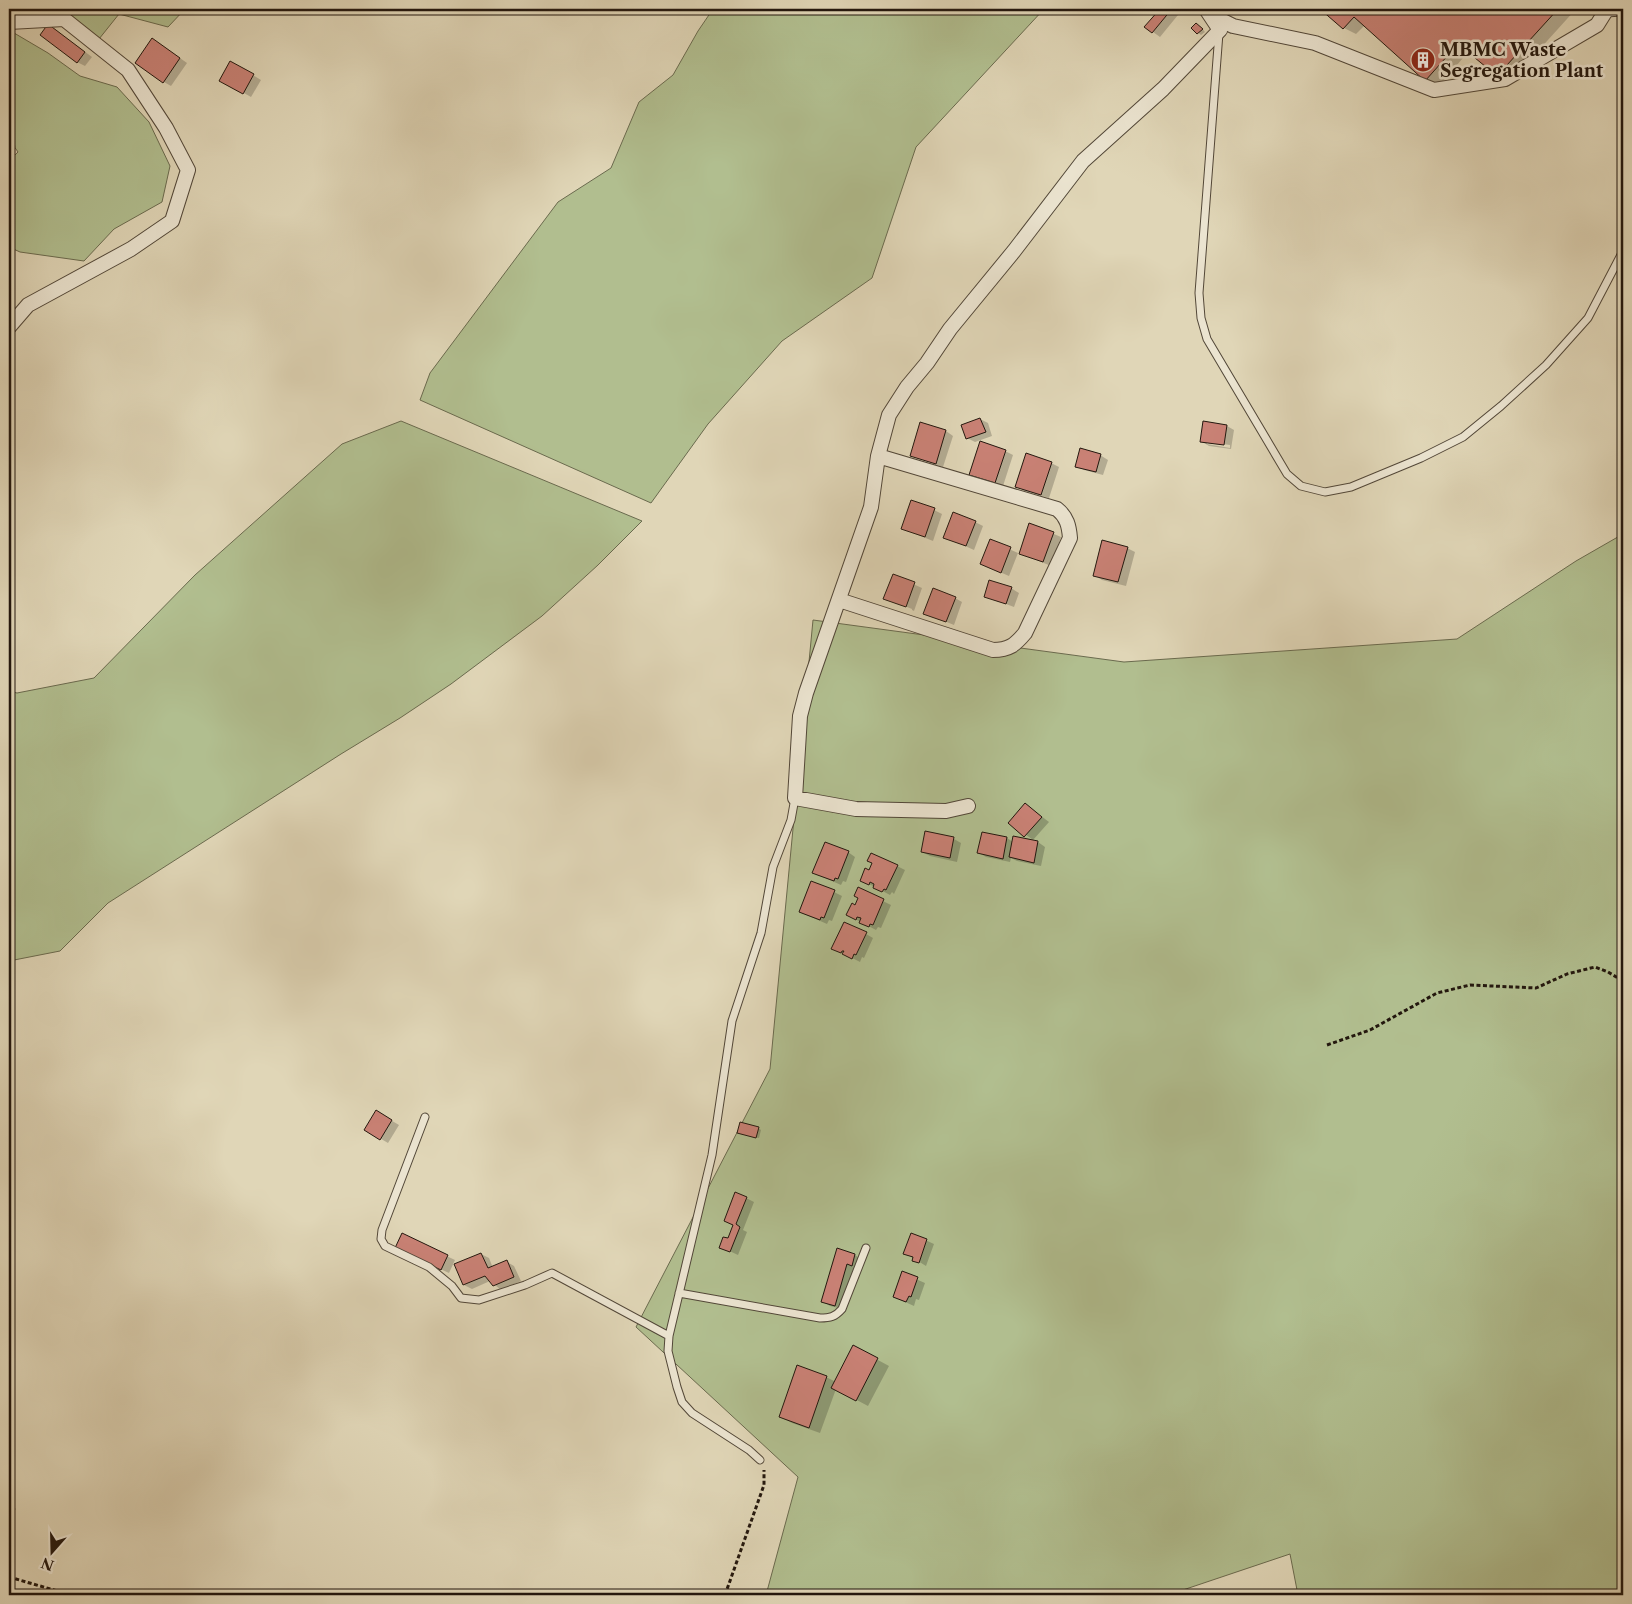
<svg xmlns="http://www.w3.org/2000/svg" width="1632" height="1604" viewBox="0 0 1632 1604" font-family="'Libre Caslon Text',serif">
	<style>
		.green { fill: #b1be8f; stroke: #6a6a4e }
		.shadow { fill: #0003; fill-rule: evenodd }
		.building { fill: #c98175; stroke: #23170e }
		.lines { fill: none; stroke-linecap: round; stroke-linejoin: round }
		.lane-casing { stroke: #524738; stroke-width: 9 }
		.street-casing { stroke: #524738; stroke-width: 16 }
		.path { stroke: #23170e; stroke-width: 3; stroke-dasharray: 4 2.5; stroke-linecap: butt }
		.lane { stroke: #ebe4d0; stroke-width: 7 }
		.street { stroke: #ebe4d0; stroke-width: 14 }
		.labels { text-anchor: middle; stroke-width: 5; stroke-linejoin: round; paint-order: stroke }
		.poi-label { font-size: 18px; font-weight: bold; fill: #23170e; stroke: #ebe4d0; text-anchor: start }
	</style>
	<rect width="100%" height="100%" fill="#e0d6b7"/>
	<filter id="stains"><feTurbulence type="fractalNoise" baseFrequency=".004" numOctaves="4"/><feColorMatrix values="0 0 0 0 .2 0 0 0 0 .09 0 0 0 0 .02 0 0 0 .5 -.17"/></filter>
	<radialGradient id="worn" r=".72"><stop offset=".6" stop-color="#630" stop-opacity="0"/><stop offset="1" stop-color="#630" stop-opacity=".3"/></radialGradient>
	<path class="green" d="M 60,9 L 185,9 L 168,27 L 119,14 L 99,39 Z
		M 713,9 L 1044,9 L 916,147 L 872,278 L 782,341 L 708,424 L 651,503 L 420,400 L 430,373 L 558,202 L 611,168 L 639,102 L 673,75 L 698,31 Z
		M 9,30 L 48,53 L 80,76 L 117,87 L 149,122 L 170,166 L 162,202 L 114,229 L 84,261 L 20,252 L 9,247 L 9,161 L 18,152 L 9,139 Z
		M 401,421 L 642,521 L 598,565 L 542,616 L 451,684 L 400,718 L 341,754 L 108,903 L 60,951 L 9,961 L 9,691 L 17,693 L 94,678 L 195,575 L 342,444 Z
		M 1623,534 L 1623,1595 L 1298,1595 L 1290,1554 L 1168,1595 L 766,1595 L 798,1477 L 636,1327 L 770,1069 L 813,620 L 1124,662 L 1457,639 L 1576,561 Z"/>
	<path class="shadow" d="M 1161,9 L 1169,9 L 1178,15 L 1160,37 L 1146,27 Z
		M 1322,9 L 1576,9 L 1510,82 L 1469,51 L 1438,87 L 1426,80 L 1365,25 L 1356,34 L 1344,28 Z
		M 49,25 L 92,57 L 85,66 L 77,62 Z
		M 1200,26 L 1205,32 L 1201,35 L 1193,28 Z
		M 160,44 L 187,63 L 171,86 L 164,82 Z
		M 231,62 L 261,80 L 251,97 L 221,80 Z
		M 9,141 L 16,146 L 9,156 Z
		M 980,419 L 988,423 L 992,436 L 975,442 L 967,438 Z
		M 921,424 L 946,431 L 953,436 L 943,467 L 919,459 L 911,455 Z
		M 1227,426 L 1234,430 L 1231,449 L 1209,446 L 1201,441 ZM 1207,442 L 1230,445 L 1230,448 L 1207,444 Z
		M 1005,451 L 1013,455 L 1003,486 L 978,479 L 971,474 Z
		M 1100,455 L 1108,460 L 1103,475 L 1084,470 L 1077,466 Z
		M 1051,463 L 1059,467 L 1049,498 L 1024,491 L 1017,486 Z
		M 934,510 L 942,514 L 933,541 L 903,529 Z
		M 975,522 L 983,526 L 974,550 L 945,537 Z
		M 1030,524 L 1061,537 L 1051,566 L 1020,553 Z
		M 991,541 L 1018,553 L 1009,576 L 981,564 Z
		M 1127,548 L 1135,552 L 1126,586 L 1102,580 L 1094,575 Z
		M 893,575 L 922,588 L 914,611 L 912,610 L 912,609 L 885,598 Z
		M 1011,588 L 1019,593 L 1014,607 L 985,596 Z
		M 955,598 L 962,602 L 954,625 L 925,613 Z
		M 1025,804 L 1049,822 L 1033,840 L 1010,823 Z
		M 926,833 L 954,839 L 961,843 L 957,862 L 930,856 L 922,852 Z
		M 983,833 L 1007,838 L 1013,842 L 1014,837 L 1038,842 L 1045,847 L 1041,866 L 1017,861 L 1011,858 L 1010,862 L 986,857 L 979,853 Z
		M 848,852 L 855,857 L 846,882 L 843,881 L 841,885 L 814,873 Z
		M 873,863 L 897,866 L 905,870 L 894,894 L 892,892 L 890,895 L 869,884 L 870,872 Z
		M 858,889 L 891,905 L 881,928 L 878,927 L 876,930 L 855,919 L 856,906 L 860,898 Z
		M 834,892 L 842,896 L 832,921 L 829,920 L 827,924 L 800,912 Z
		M 866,934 L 873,938 L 864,958 L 862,957 L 860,962 L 833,948 Z
		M 377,1112 L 399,1125 L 388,1143 L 366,1130 Z
		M 758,1128 L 761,1130 L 759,1138 L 740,1133 Z
		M 746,1198 L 754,1202 L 743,1230 L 747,1232 L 738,1255 L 721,1247 L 728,1240 L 734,1226 L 725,1221 Z
		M 912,1234 L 934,1244 L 926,1266 L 905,1253 Z
		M 402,1235 L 455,1260 L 449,1273 L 404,1252 Z
		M 837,1250 L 855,1255 L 862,1260 L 843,1309 L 830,1306 L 822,1301 Z
		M 481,1254 L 489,1258 L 493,1268 L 507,1262 L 514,1266 L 521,1281 L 501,1290 L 490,1281 L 472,1289 L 464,1285 Z
		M 902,1273 L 925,1283 L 919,1300 L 916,1299 L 914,1306 L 894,1297 Z
		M 854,1347 L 889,1366 L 868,1406 L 836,1389 L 820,1433 L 792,1423 L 780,1417 L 826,1377 L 836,1382 Z
		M 9,1502 L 16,1509 L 9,1518 Z"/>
	<path class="building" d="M 1160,9 L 1169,9 L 1171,10 L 1152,33 L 1144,27 Z
		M 1320,9 L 1558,9 L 1497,76 L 1458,44 L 1425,81 L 1354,17 L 1343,29 Z
		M 1196,23 L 1203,29 L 1197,34 L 1191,28 Z
		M 48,24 L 85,52 L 77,63 L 40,35 Z
		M 152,38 L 180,58 L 163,83 L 135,63 Z
		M 230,61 L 254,74 L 243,94 L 219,81 Z
		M 980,418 L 986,432 L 966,439 L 961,425 Z
		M 1203,421 L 1227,425 L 1224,445 L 1200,442 Z
		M 920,422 L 946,430 L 936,464 L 910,456 Z
		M 980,441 L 1006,450 L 995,483 L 969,475 Z
		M 1080,448 L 1101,454 L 1096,472 L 1075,467 Z
		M 1026,453 L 1052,462 L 1041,495 L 1015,487 Z
		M 911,500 L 935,508 L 925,537 L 901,529 Z
		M 953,512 L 976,521 L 966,546 L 943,538 Z
		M 1029,523 L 1054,532 L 1043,562 L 1019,554 Z
		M 990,539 L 1011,547 L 1001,573 L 980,564 Z
		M 1102,540 L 1128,547 L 1118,582 L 1093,576 Z
		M 893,574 L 915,582 L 906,607 L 883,599 Z
		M 989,580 L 1012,587 L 1006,604 L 984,597 Z
		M 933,588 L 956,597 L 946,622 L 923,614 Z
		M 1025,803 L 1042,817 L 1024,837 L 1008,823 Z
		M 925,831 L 954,837 L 950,858 L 921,852 Z
		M 982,832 L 1007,837 L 1003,859 L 977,853 Z
		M 1013,836 L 1038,841 L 1034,863 L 1009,857 Z
		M 825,842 L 849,851 L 838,879 L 835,878 L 834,881 L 812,873 Z
		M 871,853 L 898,865 L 886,890 L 884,889 L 882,892 L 873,888 L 874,884 L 870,882 L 869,885 L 860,881 L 865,868 L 869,870 L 872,863 L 867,861 Z
		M 811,881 L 835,890 L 824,918 L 821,917 L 820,920 L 799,912 Z
		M 858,887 L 884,899 L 873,925 L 870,924 L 869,927 L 859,923 L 861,918 L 857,917 L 856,920 L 846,915 L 852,903 L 855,905 L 858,898 L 854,896 Z
		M 844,922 L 867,932 L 856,955 L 854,954 L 852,959 L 842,954 L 844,951 L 842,951 L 841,953 L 831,949 Z
		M 376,1110 L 392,1120 L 380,1140 L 364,1130 Z
		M 740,1122 L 759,1127 L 756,1138 L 737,1133 Z
		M 735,1192 L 747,1197 L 736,1224 L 740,1227 L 730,1252 L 719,1248 L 723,1237 L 728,1238 L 733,1225 L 724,1221 Z
		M 402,1233 L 448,1255 L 441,1270 L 395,1248 Z
		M 911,1233 L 927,1239 L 919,1263 L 912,1261 L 913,1257 L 903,1254 Z
		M 837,1248 L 855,1254 L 852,1266 L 847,1264 L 835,1306 L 821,1302 Z
		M 481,1253 L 488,1268 L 507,1260 L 514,1277 L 493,1286 L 485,1276 L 463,1285 L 454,1264 Z
		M 902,1271 L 918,1277 L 911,1297 L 909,1296 L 906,1302 L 893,1297 Z
		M 853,1345 L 878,1358 L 856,1401 L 831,1388 Z
		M 797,1365 L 827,1376 L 809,1428 L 779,1417 Z"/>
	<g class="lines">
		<defs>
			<path id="lane" d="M 1605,13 L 1623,12
				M 1219,33 L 1199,293 L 1201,318 L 1207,339 L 1287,474 L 1301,486 L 1325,492 L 1351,487 L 1421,458 L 1463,437 L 1501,406 L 1546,365 L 1588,318 L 1623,251
				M 425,1117 L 382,1230 L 381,1239 L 385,1246 L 429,1267 L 452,1286 L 461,1298 L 479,1300 L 525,1285 L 552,1273 L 669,1336
				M 679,1293 L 820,1318 C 830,1318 835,1317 842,1309 L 866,1248
				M 760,1460 L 749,1450 L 692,1413 L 682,1402 L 677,1387 L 668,1351 L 669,1336 L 712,1155 L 732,1021 L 761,933 L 773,867 L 791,820 L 795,798"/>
			<path id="street" d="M 1212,13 L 1219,19 L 1233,26 L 1315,43 L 1434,90 L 1505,79 L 1597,25 L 1607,9
				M 9,22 L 64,19 L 128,70 L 166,128 L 188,170 L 172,221 L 131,249 L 28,305 L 9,327
				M 839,600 L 993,650 C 1009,650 1015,645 1025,633 L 1070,538 C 1069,526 1067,517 1057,509 L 878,456
				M 968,806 L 946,811 L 856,809 L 795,798 L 800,716 L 806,693 L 871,507 L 878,456 L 889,415 L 907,387 L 927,363 L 950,329 L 1014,251 L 1083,161 L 1163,89 L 1220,30 L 1206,9"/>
		</defs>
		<use href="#lane" class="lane-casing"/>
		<use href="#street" class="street-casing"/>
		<path class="path" d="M 1327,1045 L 1370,1030 L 1437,993 L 1470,985 L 1536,988 L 1567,974 L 1595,967 L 1608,972 L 1623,981
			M 9,1577 L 71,1595
			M 79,1595 L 95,1593 L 123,1595
			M 725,1595 L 764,1485 L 764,1470"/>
		<use href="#lane" class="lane"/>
		<use href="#street" class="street"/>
	</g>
	<defs>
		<symbol id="building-disc" viewBox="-11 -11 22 22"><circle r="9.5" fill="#8f2418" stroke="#ebe4d0"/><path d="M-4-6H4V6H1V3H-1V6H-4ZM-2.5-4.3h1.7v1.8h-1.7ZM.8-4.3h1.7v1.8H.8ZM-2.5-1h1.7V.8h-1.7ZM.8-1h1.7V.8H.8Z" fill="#fff"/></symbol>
	</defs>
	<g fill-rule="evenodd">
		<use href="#building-disc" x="1409" y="46" width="28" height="28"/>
	</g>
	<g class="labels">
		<g class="poi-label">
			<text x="1440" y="56">MBMC Waste<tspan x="1440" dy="21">Segregation Plant</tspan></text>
		</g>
	</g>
	<rect width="1632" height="1604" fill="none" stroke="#e0d6b7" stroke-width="30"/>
	<rect x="10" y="10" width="1612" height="1584" fill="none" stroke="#23170e" stroke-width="2.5"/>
	<rect x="15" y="15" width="1602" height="1574" fill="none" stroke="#23170e"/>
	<g transform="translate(52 1552) rotate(200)" stroke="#ebe4d0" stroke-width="4" paint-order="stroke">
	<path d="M0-4L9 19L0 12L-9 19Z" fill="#23170e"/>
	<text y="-8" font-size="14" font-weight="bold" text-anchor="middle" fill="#23170e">N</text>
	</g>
	<rect width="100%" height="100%" filter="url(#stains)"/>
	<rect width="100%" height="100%" fill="url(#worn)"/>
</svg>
